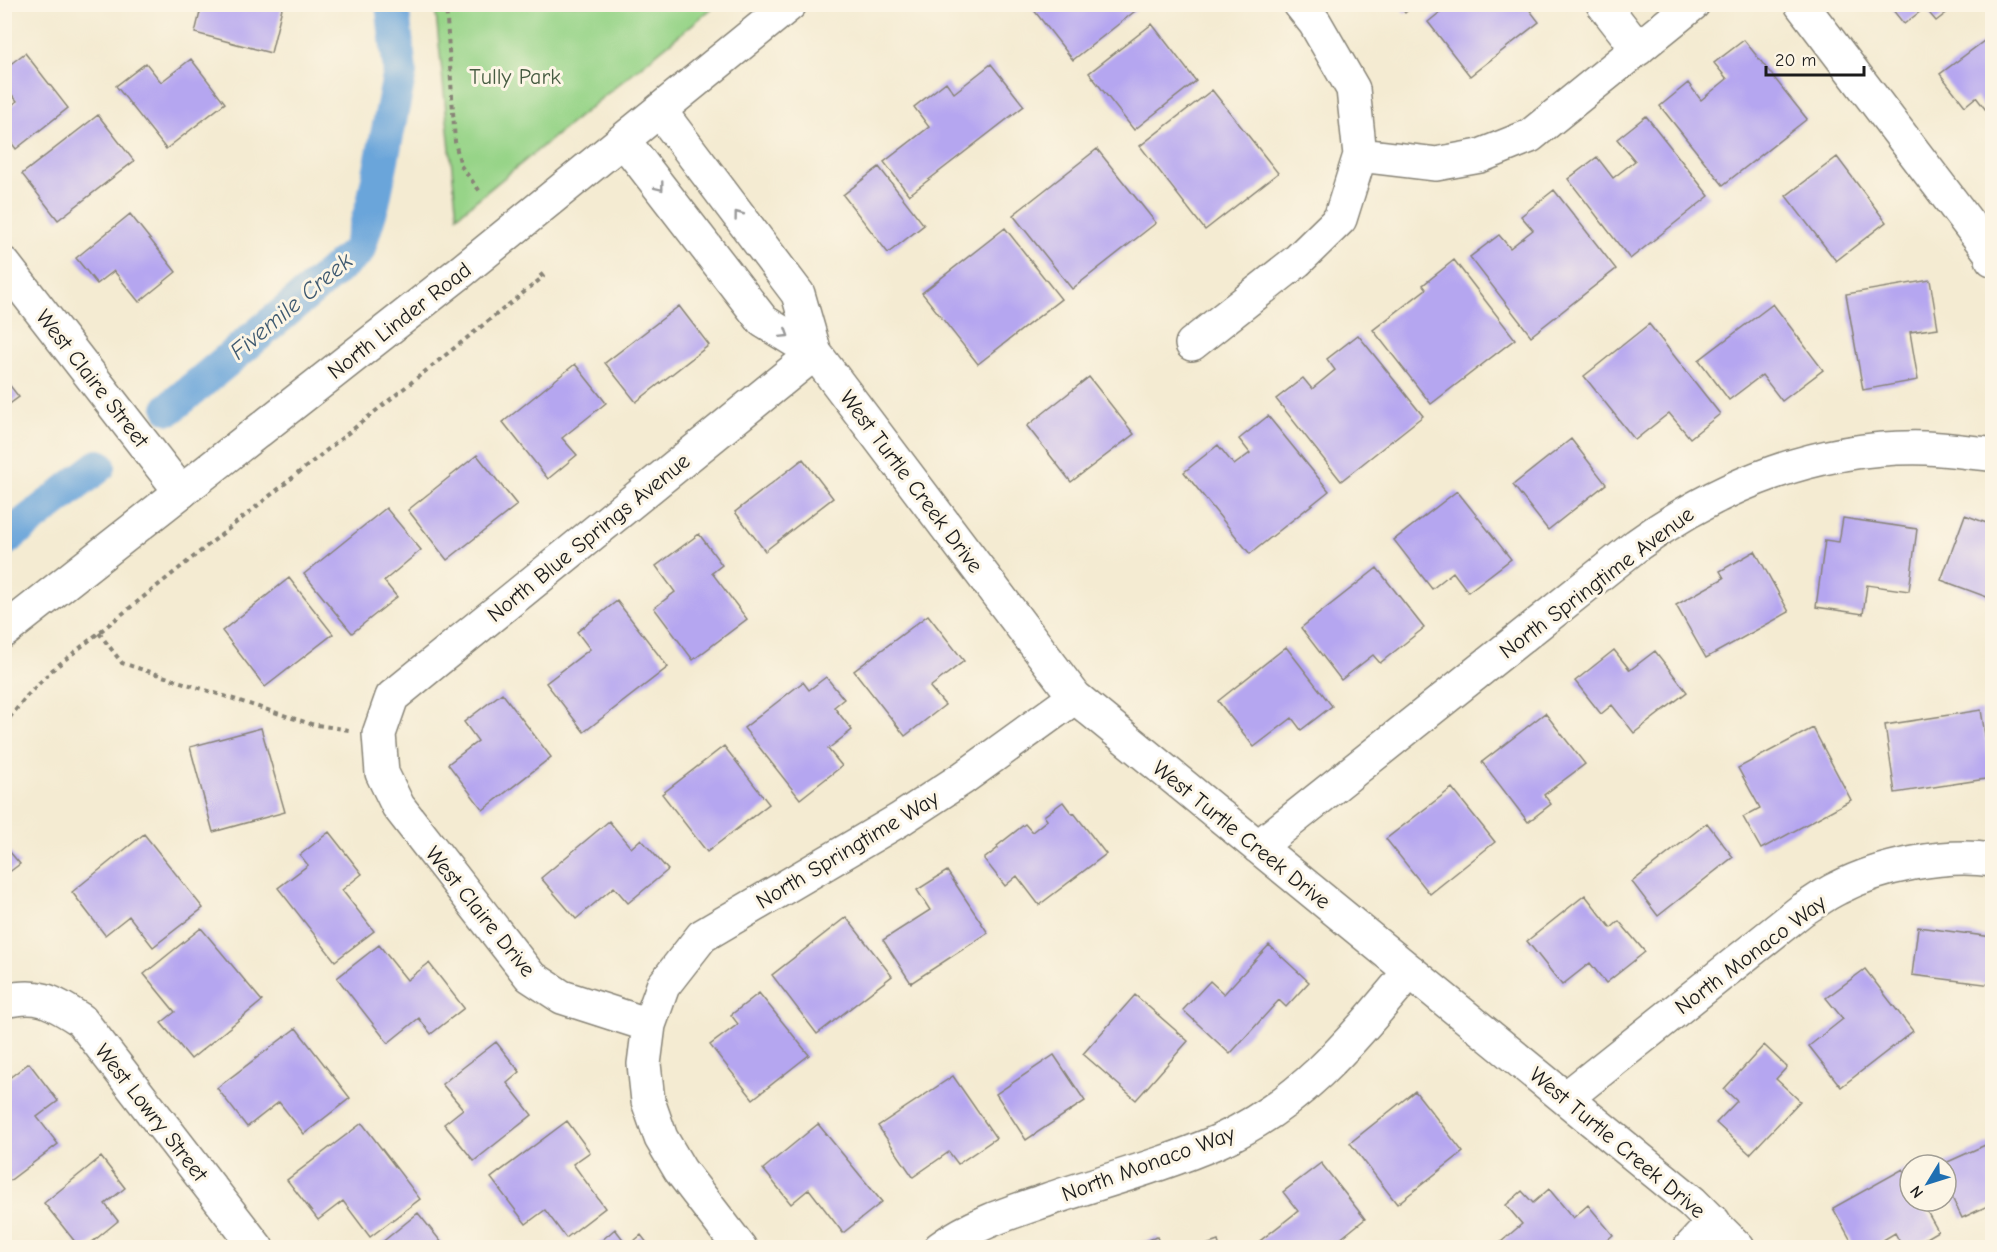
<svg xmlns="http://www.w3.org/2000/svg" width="1997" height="1252" viewBox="0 0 1997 1252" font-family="'Comic Neue',sans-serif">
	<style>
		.green { fill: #97d488; stroke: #5a7852; stroke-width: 1.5 }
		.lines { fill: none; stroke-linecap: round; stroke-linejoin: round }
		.canal { stroke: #6aa5da; stroke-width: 34 }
		.building { fill: #b5a6f0 }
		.minor-casing { stroke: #888477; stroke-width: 36 }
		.secondary-casing { stroke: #888477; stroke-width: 36 }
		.path { stroke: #888477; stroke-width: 4; stroke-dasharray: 4.5 4.5; stroke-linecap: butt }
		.minor { stroke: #fff; stroke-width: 33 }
		.secondary { stroke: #fff; stroke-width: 33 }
		.oneway { stroke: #999 }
		.labels { text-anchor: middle; stroke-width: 6; stroke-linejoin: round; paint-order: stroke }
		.park-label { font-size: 22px; fill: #475c42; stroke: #fcf5e5 }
		.street-label { font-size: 22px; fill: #1c1c1c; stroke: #fcf5e5 }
		.water-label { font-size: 24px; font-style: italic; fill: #3f5a71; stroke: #fcf5e5 }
	</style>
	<rect width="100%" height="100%" fill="#fcf5e5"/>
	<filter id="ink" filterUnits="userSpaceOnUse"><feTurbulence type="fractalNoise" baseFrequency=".0167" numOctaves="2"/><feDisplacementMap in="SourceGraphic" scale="12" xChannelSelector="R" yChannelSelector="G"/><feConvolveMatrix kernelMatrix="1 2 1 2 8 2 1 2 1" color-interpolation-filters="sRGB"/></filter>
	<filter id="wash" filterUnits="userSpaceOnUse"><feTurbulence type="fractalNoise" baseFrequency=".008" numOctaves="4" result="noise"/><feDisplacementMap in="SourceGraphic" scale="24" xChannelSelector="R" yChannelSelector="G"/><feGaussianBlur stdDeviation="1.35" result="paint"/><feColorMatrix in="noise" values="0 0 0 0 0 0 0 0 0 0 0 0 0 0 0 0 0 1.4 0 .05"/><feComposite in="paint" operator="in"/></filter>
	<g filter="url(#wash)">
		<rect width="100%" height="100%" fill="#f4ebd2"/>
		<path class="green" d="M 435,5 L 435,4 L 716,5 L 457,216 Z"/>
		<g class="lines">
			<path class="canal" d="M 170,408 L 358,251 L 373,203 L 400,72 L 392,4
				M 4,540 L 99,466"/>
		</g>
		<g id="blocks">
			<path class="building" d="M 202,4 L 283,4 L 271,53 L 195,33 Z
				M 1029,4 L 1144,4 L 1073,60 Z
				M 1398,4 L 1415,4 L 1405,13 Z
				M 1450,4 L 1525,4 L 1539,22 L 1470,76 L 1428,22 Z
				M 1888,4 L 1958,4 L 1936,21 L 1925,8 L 1904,24 Z
				M 1152,24 L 1196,81 L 1134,130 L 1089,73 Z
				M 1992,35 L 1992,118 L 1976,97 L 1965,106 L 1940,74 Z
				M 1744,40 L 1807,119 L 1723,185 L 1660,106 L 1688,83 L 1701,100 L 1727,79 L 1714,63 Z
				M 25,53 L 68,108 L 16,149 L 5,134 L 5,111 L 17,101 L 4,85 L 4,69 Z
				M 191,59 L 225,103 L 166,149 L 116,86 L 146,63 L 161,82 Z
				M 991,64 L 1024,106 L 909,195 L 884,162 L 929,127 L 914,107 L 946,82 L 954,93 Z
				M 1212,90 L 1278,173 L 1205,230 L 1140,146 Z
				M 98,115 L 134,161 L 58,220 L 22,174 Z
				M 1646,116 L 1709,196 L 1630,259 L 1568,179 L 1597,157 L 1613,178 L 1635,161 L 1617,139 Z
				M 1097,149 L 1156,223 L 1072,289 L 1013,215 Z
				M 1837,157 L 1886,222 L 1836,261 L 1786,196 Z
				M 879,167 L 924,225 L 888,253 L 843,195 Z
				M 1554,190 L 1616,269 L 1531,336 L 1470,257 L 1499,235 L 1510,248 L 1533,230 L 1521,216 Z
				M 130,214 L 176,272 L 139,302 L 114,271 L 97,284 L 76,258 Z
				M 1005,228 L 1061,299 L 978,364 L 922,293 Z
				M 1454,260 L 1515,339 L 1431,404 L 1373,330 L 1426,289 L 1423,285 Z
				M 1930,280 L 1938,328 L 1910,332 L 1918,380 L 1863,390 L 1846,294 Z
				M 1773,304 L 1823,370 L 1782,401 L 1762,375 L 1729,400 L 1699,360 Z
				M 679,306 L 709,345 L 636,402 L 605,363 Z
				M 1649,324 L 1720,414 L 1690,438 L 1669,413 L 1635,440 L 1584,376 Z
				M 1358,335 L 1423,416 L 1341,481 L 1276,399 L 1303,378 L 1312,389 L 1335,370 L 1327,359 Z
				M 575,364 L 606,403 L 562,438 L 577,455 L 548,479 L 503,422 Z
				M 1089,377 L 1134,434 L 1071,482 L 1027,426 Z
				M 4,378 L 19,397 L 4,408 Z
				M 1268,416 L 1329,491 L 1250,554 L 1184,472 L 1218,445 L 1234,465 L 1250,453 L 1239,439 Z
				M 1571,439 L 1606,484 L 1548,530 L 1513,485 Z
				M 477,455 L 517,505 L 447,560 L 408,510 Z
				M 803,459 L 833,498 L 765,551 L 735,512 Z
				M 1457,491 L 1511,559 L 1468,592 L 1453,572 L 1432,589 L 1394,540 Z
				M 386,508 L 421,550 L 384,581 L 397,597 L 352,633 L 304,574 Z
				M 1965,515 L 1992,525 L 1992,599 L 1941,580 Z
				M 1843,518 L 1917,529 L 1909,591 L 1867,585 L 1863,614 L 1816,607 L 1825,540 L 1839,542 Z
				M 699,534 L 722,565 L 712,573 L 747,619 L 693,660 L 654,608 L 675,592 L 656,566 Z
				M 1755,551 L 1789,612 L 1706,658 L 1676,605 L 1724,578 L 1720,571 Z
				M 1377,568 L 1424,628 L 1380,663 L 1373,655 L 1341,680 L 1301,628 Z
				M 289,578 L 333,634 L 265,687 L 222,631 Z
				M 617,601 L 668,667 L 584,732 L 546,683 L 590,649 L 577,632 Z
				M 928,615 L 964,661 L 930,687 L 945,705 L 905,736 L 854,671 Z
				M 1286,647 L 1332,706 L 1301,730 L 1292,718 L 1254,747 L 1218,701 Z
				M 1614,650 L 1630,670 L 1655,651 L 1687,692 L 1634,733 L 1612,705 L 1601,714 L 1575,681 Z
				M 826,677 L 844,699 L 834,707 L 852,730 L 828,749 L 842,766 L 800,799 L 744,728 L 803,682 L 809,690 Z
				M 502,693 L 551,757 L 483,810 L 448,764 L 478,741 L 464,722 Z
				M 1981,710 L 1992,778 L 1895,793 L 1885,725 Z
				M 1545,713 L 1585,764 L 1544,795 L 1551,804 L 1528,822 L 1482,762 Z
				M 261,728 L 285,812 L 213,832 L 190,747 Z
				M 1813,728 L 1851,800 L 1761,849 L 1743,817 L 1760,808 L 1738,768 Z
				M 724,746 L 769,804 L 707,852 L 662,794 Z
				M 1452,788 L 1495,842 L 1430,894 L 1386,839 Z
				M 1063,802 L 1072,814 L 1074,813 L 1106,854 L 1039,905 L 1017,876 L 1005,886 L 984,859 L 998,848 L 997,846 L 1025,824 L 1032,832 L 1047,820 L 1044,816 Z
				M 609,821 L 631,848 L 641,839 L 668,870 L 628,903 L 614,887 L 576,919 L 541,878 Z
				M 1707,823 L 1733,857 L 1658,916 L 1632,882 Z
				M 329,832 L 362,874 L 342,890 L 374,931 L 335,961 L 278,888 L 308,865 L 300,855 Z
				M 144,834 L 203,908 L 153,947 L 129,916 L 105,935 L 72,892 Z
				M 4,845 L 20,864 L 4,876 Z
				M 947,871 L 988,933 L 911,983 L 883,940 L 930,910 L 917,890 Z
				M 1585,895 L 1611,928 L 1619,921 L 1645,952 L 1606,983 L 1590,963 L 1562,985 L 1527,941 Z
				M 846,917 L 892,976 L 817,1034 L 772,975 Z
				M 1918,927 L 1992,937 L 1992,985 L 1912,975 Z
				M 201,928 L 262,1001 L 191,1059 L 161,1023 L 175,1012 L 144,974 Z
				M 379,945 L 407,980 L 429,963 L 464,1008 L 431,1034 L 419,1018 L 388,1043 L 337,978 Z
				M 1269,945 L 1309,982 L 1286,1007 L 1279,1000 L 1230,1054 L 1183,1010 L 1210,981 L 1224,994 Z
				M 1865,969 L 1913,1031 L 1841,1087 L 1809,1046 L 1843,1019 L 1826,998 Z
				M 759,993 L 809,1055 L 753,1099 L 710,1045 L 738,1024 L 731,1015 Z
				M 1135,995 L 1188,1041 L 1136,1100 L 1083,1054 Z
				M 296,1028 L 350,1098 L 304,1134 L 279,1102 L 247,1127 L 217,1088 Z
				M 496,1042 L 520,1072 L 507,1083 L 532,1115 L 474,1161 L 444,1124 L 463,1109 L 442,1084 Z
				M 1764,1045 L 1787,1067 L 1776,1079 L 1800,1101 L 1750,1154 L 1716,1123 L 1737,1101 L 1724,1089 Z
				M 1054,1055 L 1085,1101 L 1026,1140 L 996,1094 Z
				M 29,1063 L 58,1101 L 37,1117 L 58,1144 L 4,1185 L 4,1082 Z
				M 953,1076 L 996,1138 L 958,1164 L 949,1152 L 913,1177 L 878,1126 Z
				M 1415,1091 L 1463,1152 L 1397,1204 L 1350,1143 Z
				M 567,1121 L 590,1152 L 573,1164 L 605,1208 L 566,1238 L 545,1210 L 526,1224 L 491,1178 Z
				M 362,1123 L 420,1199 L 370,1237 L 343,1201 L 318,1220 L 287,1180 Z
				M 818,1124 L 882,1202 L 843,1233 L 809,1189 L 791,1204 L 763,1169 Z
				M 1992,1142 L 1992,1204 L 1962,1218 L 1946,1185 L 1946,1165 L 1941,1165 Z
				M 101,1157 L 125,1188 L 105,1204 L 118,1221 L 85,1248 L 80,1248 L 44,1203 Z
				M 1321,1163 L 1365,1219 L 1329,1248 L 1259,1248 L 1256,1244 L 1298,1211 L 1283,1192 Z
				M 1903,1169 L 1910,1181 L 1910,1201 L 1921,1201 L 1938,1231 L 1909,1248 L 1903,1248 L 1895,1233 L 1870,1248 L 1855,1248 L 1833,1208 Z
				M 1549,1189 L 1573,1218 L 1588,1205 L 1613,1235 L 1598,1248 L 1494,1248 L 1522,1224 L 1506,1205 L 1522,1191 L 1533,1203 Z
				M 418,1213 L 446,1248 L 375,1248 Z
				M 615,1229 L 628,1246 L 641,1235 L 651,1248 L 593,1248 Z
				M 1157,1237 L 1161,1248 L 1128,1248 L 1128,1247 Z
				M 1218,1241 L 1220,1248 L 1200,1248 L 1200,1247 Z"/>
		</g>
	</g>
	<g filter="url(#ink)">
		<use href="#blocks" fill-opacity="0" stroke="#888477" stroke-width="1.5"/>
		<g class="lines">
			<defs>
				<path id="minor" d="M 1603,4 L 1638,49
					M 1801,4 L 1990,252 L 1992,259
					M 624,141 L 763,321 L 815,353 L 798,294 L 660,111
					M 1360,155 L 1436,164 L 1480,156 L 1530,136 L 1693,4
					M 4,264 L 181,492
					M 1192,344 L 1297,261 L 1340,219 L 1360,155 L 1353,89 L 1315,23 L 1300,4
					M 1258,847 L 1637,545 C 1721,484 1820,445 1926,448 C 1947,449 1968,452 1989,454
					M 4,1001 C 40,993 51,1001 81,1020 L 257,1248
					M 649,1025 L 562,997 L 530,976 L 398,806 L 382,773 L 379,734 L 392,697 L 815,353 L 1075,697 L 1692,1202 L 1738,1248
					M 1566,1098 L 1802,910 C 1814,903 1825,894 1838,888 C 1880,866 1945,853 1992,860
					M 740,1248 L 680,1170 L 661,1138 L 648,1101 L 644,1064 L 649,1025 L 663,986 L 702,936 L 899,820 L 963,778 L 1075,697
					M 940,1248 C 973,1224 1009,1213 1047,1200 C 1104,1181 1164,1165 1219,1141 C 1303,1103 1353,1039 1410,971
					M 1690,1248 L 1714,1222"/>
				<path id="secondary" d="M 4,631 L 462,271 L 790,4"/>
			</defs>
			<use href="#minor" class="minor-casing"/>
			<use href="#secondary" class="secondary-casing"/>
			<path class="path" d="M 446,4 L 455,142 L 461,166 L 482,194
				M 99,633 L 122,663 L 311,724 L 349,730
				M 4,725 L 25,698 L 51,671 L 543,277 L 539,272"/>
			<use href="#minor" class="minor"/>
			<use href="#secondary" class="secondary"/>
		</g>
		<defs><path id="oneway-chevron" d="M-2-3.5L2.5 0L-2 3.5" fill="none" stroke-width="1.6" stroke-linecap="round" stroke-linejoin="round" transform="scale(1.5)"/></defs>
		<g class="oneway">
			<use href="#oneway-chevron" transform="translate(660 187) rotate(52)"/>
			<use href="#oneway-chevron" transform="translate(738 215) rotate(-127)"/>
			<use href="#oneway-chevron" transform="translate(785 334) rotate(32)"/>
		</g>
	</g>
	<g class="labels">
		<g class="park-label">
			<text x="515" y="84">Tully Park</text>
		</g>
		<g class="street-label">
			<text transform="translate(399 320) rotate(-38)" y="8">North Linder Road</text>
			<text transform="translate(93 378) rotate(52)" y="8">West Claire Street</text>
			<text transform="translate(912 481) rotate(53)" y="8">West Turtle Creek Drive</text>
			<text transform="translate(588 537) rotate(-39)" y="8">North Blue Springs Avenue</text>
			<text transform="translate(1596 582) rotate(-37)" y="8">North Springtime Avenue</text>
			<text transform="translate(1242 834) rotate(39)" y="8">West Turtle Creek Drive</text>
			<text transform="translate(847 849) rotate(-31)" y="8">North Springtime Way</text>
			<text transform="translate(481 911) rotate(51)" y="8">West Claire Drive</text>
			<text transform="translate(1750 954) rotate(-37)" y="8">North Monaco Way</text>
			<text transform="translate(152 1112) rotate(52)" y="8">West Lowry Street</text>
			<text transform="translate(1618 1142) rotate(40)" y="8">West Turtle Creek Drive</text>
			<text transform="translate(1148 1163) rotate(-20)" y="8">North Monaco Way</text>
		</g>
		<g class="water-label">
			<text transform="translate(291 306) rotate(-40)" y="8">Fivemile Creek</text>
		</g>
	</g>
	<rect width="1997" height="1252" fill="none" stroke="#fcf5e5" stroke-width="24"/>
	<g transform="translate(1928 1183) rotate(232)"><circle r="28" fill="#fcf5e5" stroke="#a29e95" stroke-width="1.5"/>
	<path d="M0-4.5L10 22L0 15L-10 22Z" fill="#1f6fb2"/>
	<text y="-9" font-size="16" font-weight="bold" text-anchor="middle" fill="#1c1c1c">N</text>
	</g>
	<path d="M1766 66v9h98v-9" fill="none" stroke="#1c1c1c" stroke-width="3"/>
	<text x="1775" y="66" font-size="18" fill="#1c1c1c" stroke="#fcf5e5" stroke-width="4.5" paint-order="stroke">20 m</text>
</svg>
